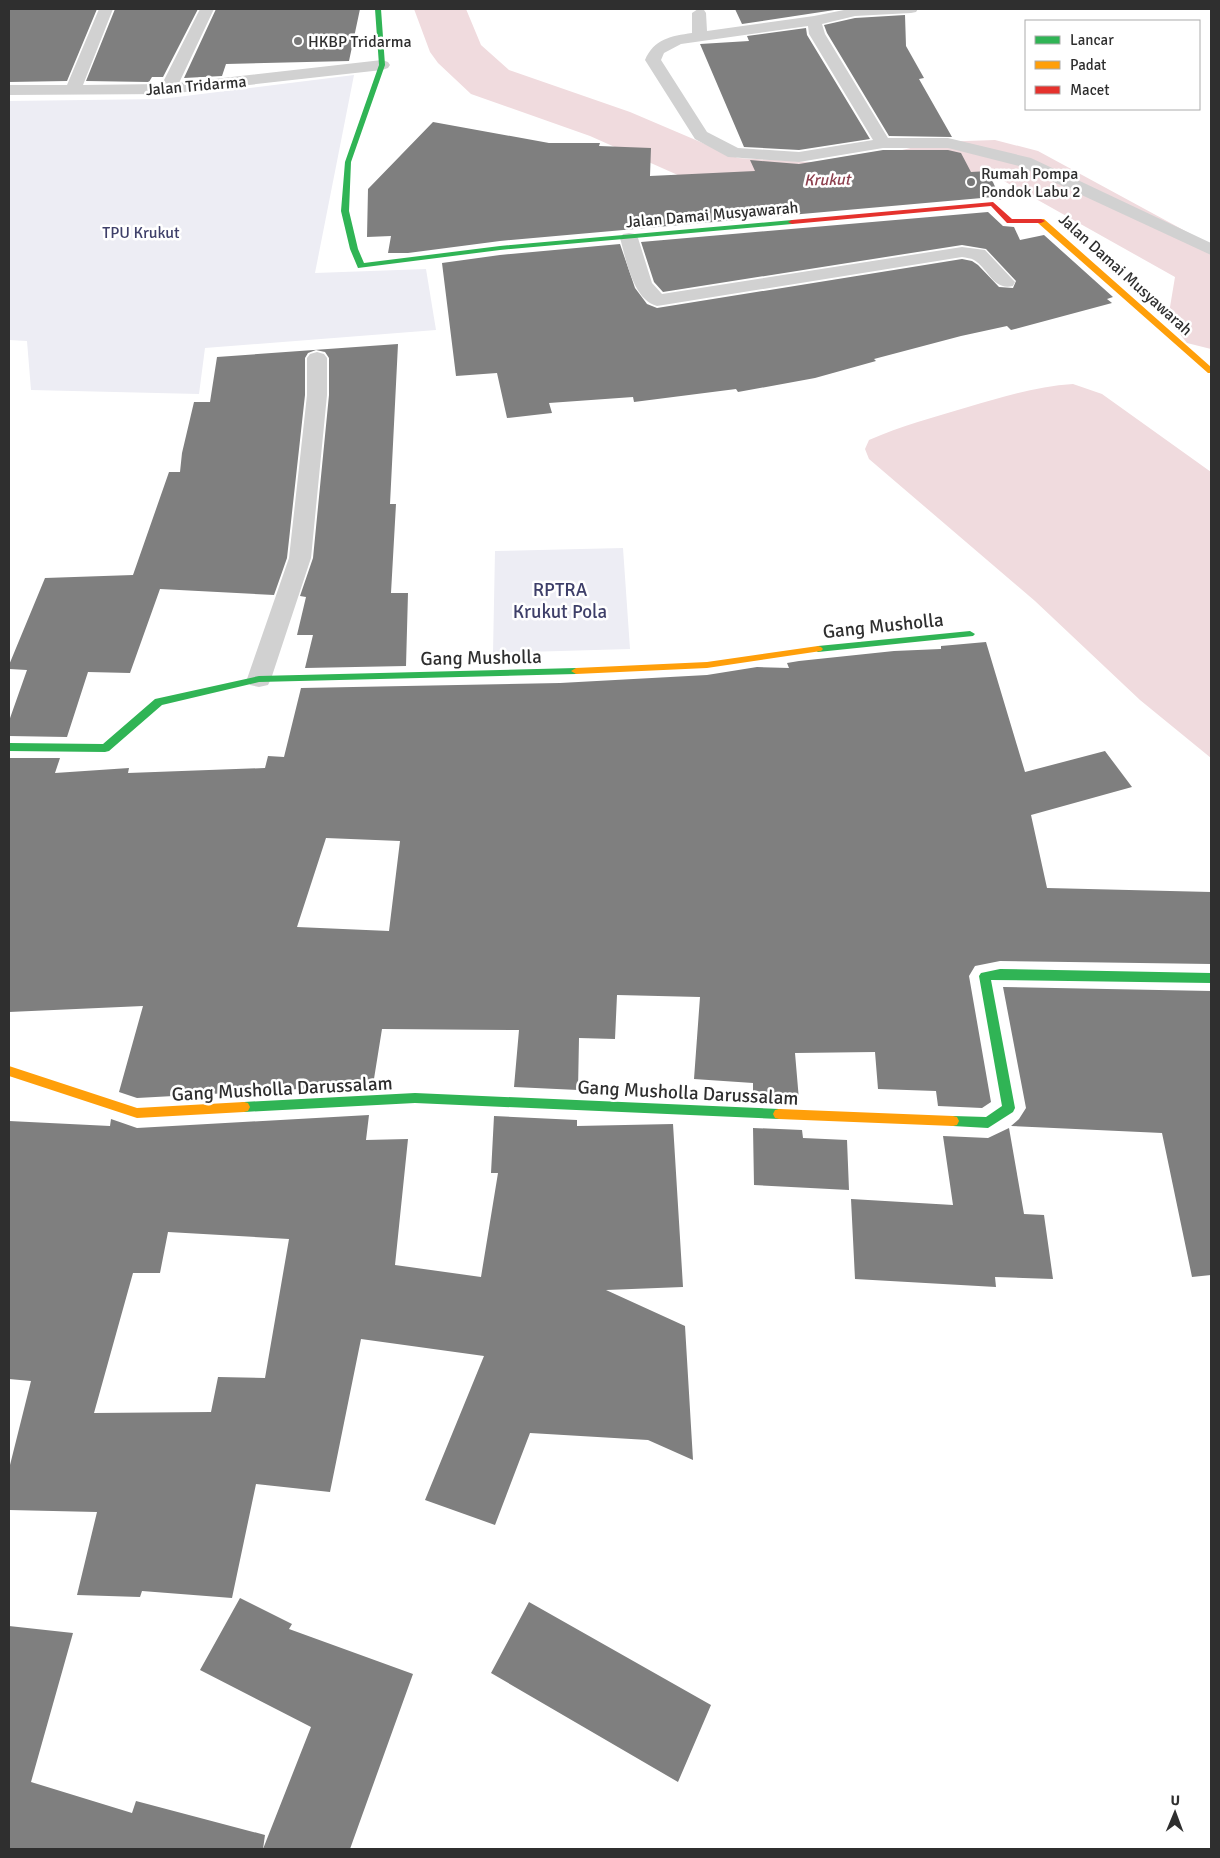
<svg xmlns="http://www.w3.org/2000/svg" width="1220" height="1858" viewBox="0 0 1220 1858" font-family="Signika,sans-serif">
	<style>
		.green { fill: #ededf4 }
		.water { fill: #f0dbde }
		.lines { fill: none; stroke-linecap: round; stroke-linejoin: round }
		.river { fill: #f0dbde; fill-rule: evenodd }
		.building { fill: #7f7f7f; fill-rule: evenodd }
		.street { fill: #d1d1d1; fill-rule: evenodd }
		.fast { fill: #30b455; fill-rule: evenodd }
		.slow { fill: #ff9f0a; fill-rule: evenodd }
		.jam { fill: #e5322d; fill-rule: evenodd }
		.poi-dot { fill: #787878; stroke: #fff; stroke-width: 2 }
		.labels { text-anchor: middle; stroke-width: 5; stroke-linejoin: round; paint-order: stroke }
		.far-poi-label { font-size: 16px; fill: #2f2f2f; stroke: #fff; text-anchor: start }
		.far-street-label { font-size: 16px; fill: #2f2f2f; stroke: #fff }
		.far-water-label { font-size: 16px; font-style: italic; fill: #8e404e; stroke: #fff }
		.far-park-label { font-size: 16px; fill: #3e3f69; stroke: #fff }
		.park-label { font-size: 19px; fill: #3e3f69; stroke: #fff }
		.street-label { font-size: 19px; fill: #2f2f2f; stroke: #fff }
	</style>
	<rect width="100%" height="100%" fill="#fff"/>
	<path class="green" d="M 354,75 L 315,273 L 426,269 L 436,330 L 205,348 L 199,394 L 31,390 L 27,341 L 9,340 L 9,101 L 161,99 Z
		M 623,548 L 630,649 L 493,653 L 495,551 Z"/>
	<path class="water" d="M 1073,384 L 1102,394 L 1211,472 L 1211,758 L 1140,700 L 1035,601 L 869,459 L 865,449 L 869,440 C 901,426 934,417 968,407 C 1003,397 1037,386 1073,384 Z"/>
	<g class="lines">
		<path class="river" d="M 414,9 L 466,9 L 481,45 L 509,70 L 630,112 L 738,158 L 843,164 L 936,142 L 995,140 L 1038,151 L 1211,245 L 1211,349 L 1187,343 L 1168,319 L 1175,277 L 995,176 L 936,178 L 843,200 L 728,193 L 707,188 L 590,136 L 471,94 L 438,63 L 430,52 Z"/>
	</g>
	<path class="building" d="M 9,9 L 97,9 L 67,81 L 9,82 Z
		M 115,9 L 198,9 L 163,77 L 152,77 L 149,82 L 86,81 Z
		M 216,9 L 360,9 L 349,61 L 226,64 L 222,76 L 184,78 Z
		M 735,9 L 841,9 L 742,24 Z
		M 905,15 L 906,46 L 924,78 L 919,79 L 952,137 L 889,136 L 827,33 L 824,25 L 855,18 Z
		M 806,28 L 807,35 L 870,139 L 799,150 L 744,147 L 700,44 L 749,41 L 747,36 Z
		M 433,122 L 549,143 L 600,143 L 599,146 L 651,148 L 650,176 L 755,171 L 750,160 L 799,164 L 883,150 L 948,150 L 961,153 L 971,172 L 988,171 L 1001,200 L 993,197 L 500,241 L 408,253 L 388,253 L 391,236 L 367,237 L 368,189 Z
		M 988,212 L 1003,226 L 1014,227 L 1020,240 L 1044,235 L 1113,297 L 1107,299 L 1112,303 L 1011,330 L 1007,326 L 961,336 L 874,359 L 876,361 L 815,378 L 738,392 L 736,389 L 634,402 L 633,397 L 549,403 L 552,413 L 507,418 L 497,373 L 456,376 L 442,263 L 500,255 L 620,244 L 635,288 L 647,304 L 657,308 L 962,259 L 972,261 L 978,265 L 999,287 L 1013,288 L 1016,281 L 986,249 L 962,245 L 663,292 L 654,282 L 641,242 Z
		M 398,344 L 390,504 L 396,504 L 391,593 L 408,593 L 406,666 L 305,668 L 313,635 L 297,635 L 306,597 L 300,596 L 313,558 L 329,395 L 329,358 L 325,352 L 316,350 L 308,353 L 305,358 L 305,395 L 287,558 L 274,595 L 160,589 L 130,673 L 88,672 L 67,737 L 9,736 L 9,721 L 27,670 L 9,669 L 9,665 L 45,578 L 133,575 L 169,472 L 180,472 L 182,453 L 194,402 L 210,402 L 217,357 Z
		M 986,642 L 1025,772 L 1105,751 L 1132,787 L 1031,815 L 1047,888 L 1211,892 L 1211,964 L 1000,961 L 975,966 L 969,976 L 991,1102 L 982,1108 L 938,1106 L 936,1091 L 878,1089 L 875,1052 L 795,1053 L 799,1100 L 753,1098 L 753,1083 L 694,1079 L 700,997 L 617,995 L 615,1039 L 579,1038 L 578,1090 L 514,1087 L 519,1030 L 382,1029 L 373,1085 L 137,1098 L 119,1092 L 143,1006 L 9,1012 L 9,758 L 60,758 L 55,773 L 129,768 L 128,773 L 265,768 L 268,756 L 284,757 L 301,688 L 560,683 L 707,675 L 757,667 L 789,668 L 787,663 L 799,661 L 894,651 L 941,649 L 941,646 ZM 326,838 L 400,841 L 389,931 L 297,927 Z
		M 1003,987 L 1211,991 L 1211,1275 L 1192,1277 L 1162,1133 L 1011,1126 L 1019,1119 L 1026,1108 Z
		M 369,1115 L 366,1140 L 408,1139 L 395,1265 L 481,1277 L 498,1173 L 491,1173 L 494,1116 L 577,1120 L 577,1126 L 673,1124 L 683,1287 L 606,1290 L 685,1326 L 693,1460 L 648,1440 L 530,1433 L 495,1525 L 425,1500 L 484,1356 L 361,1339 L 330,1492 L 256,1484 L 232,1598 L 142,1591 L 140,1597 L 77,1595 L 97,1512 L 9,1510 L 9,1469 L 31,1381 L 9,1379 L 9,1121 L 110,1126 L 111,1119 L 137,1128 ZM 168,1232 L 289,1239 L 265,1378 L 218,1377 L 211,1412 L 94,1413 L 133,1273 L 160,1273 Z
		M 753,1128 L 802,1130 L 803,1138 L 847,1140 L 849,1190 L 754,1185 Z
		M 1009,1128 L 1024,1214 L 1044,1215 L 1053,1279 L 995,1277 L 996,1287 L 855,1279 L 851,1199 L 953,1205 L 943,1136 L 988,1138 Z
		M 240,1598 L 292,1624 L 289,1629 L 413,1674 L 350,1849 L 9,1849 L 9,1626 L 73,1633 L 31,1782 L 132,1813 L 136,1801 L 265,1835 L 263,1849 L 311,1727 L 200,1670 Z
		M 529,1602 L 711,1705 L 678,1782 L 491,1673 Z"/>
	<g class="lines">
		<path class="street" d="M 99,9 L 113,9 L 83,85 L 162,84 L 200,9 L 214,9 L 179,83 L 382,60 L 388,62 L 390,65 L 388,68 L 382,70 L 168,94 L 9,95 L 9,85 L 67,85 Z
			M 698,9 L 704,10 L 706,13 L 707,31 L 814,16 L 849,9 L 918,9 L 916,12 L 911,13 L 855,16 L 822,24 L 825,34 L 888,138 L 948,138 L 1031,158 L 1211,243 L 1211,255 L 1019,166 L 948,148 L 883,148 L 799,162 L 728,157 L 695,139 L 645,60 C 654,39 671,36 692,33 L 692,13 ZM 808,26 L 809,34 L 873,140 L 799,152 L 738,148 L 707,132 L 661,60 L 664,53 L 681,44 Z
			M 629,233 L 635,234 L 638,238 L 652,283 L 662,294 L 962,247 L 985,250 L 1015,282 L 1013,286 C 993,291 988,268 974,260 C 971,258 966,258 962,257 L 657,306 C 633,300 626,259 620,238 L 623,234 Z
			M 317,352 L 324,354 L 327,358 L 327,395 L 311,558 L 271,679 L 268,685 L 259,687 L 250,685 L 247,679 L 289,558 L 307,395 L 307,358 L 310,354 Z"/>
		<path class="fast" d="M 375,9 L 381,9 L 385,65 L 351,162 L 349,211 L 358,249 L 364,263 L 500,246 L 792,220 L 796,222 L 792,224 L 500,250 L 358,268 L 350,249 L 341,211 L 345,162 L 379,65 Z
			M 970,631 L 975,634 L 973,636 L 818,652 L 813,649 L 818,646 Z
			M 576,668 L 581,671 L 576,674 L 259,682 L 162,705 L 109,751 L 105,752 L 9,751 L 9,743 L 103,744 L 155,699 L 259,676 Z
			M 1000,969 L 1211,973 L 1211,983 L 991,980 L 1015,1108 L 1013,1112 L 988,1128 L 953,1126 L 949,1125 L 947,1121 L 949,1117 L 953,1116 L 986,1117 L 1002,1106 L 979,976 L 981,973 Z
			M 415,1093 L 779,1109 L 783,1110 L 785,1114 L 783,1118 L 779,1119 L 415,1103 L 244,1112 L 240,1111 L 238,1107 L 240,1103 L 244,1102 Z"/>
		<path class="slow" d="M 1038,219 L 1044,219 L 1211,367 L 1211,373 L 1208,373 L 1038,223 Z
			M 818,646 L 821,647 L 823,649 L 821,651 L 707,668 L 576,674 L 571,671 L 576,668 L 707,662 Z
			M 9,1066 L 137,1108 L 244,1102 L 248,1103 L 250,1107 L 248,1111 L 244,1112 L 137,1118 L 9,1076 Z
			M 779,1109 L 953,1116 L 957,1117 L 959,1121 L 957,1125 L 953,1126 L 779,1119 L 775,1118 L 773,1114 L 775,1110 Z"/>
		<path class="jam" d="M 993,202 L 1012,219 L 1041,219 L 1045,221 L 1041,223 L 1007,223 L 991,206 L 792,224 L 788,222 L 792,220 Z"/>
	</g>
	<g class="poi-dot">
		<circle cx="298" cy="41" r="5"/>
		<circle cx="971" cy="182" r="5"/>
	</g>
	<g class="labels">
		<g class="far-poi-label">
			<text x="308" y="47">HKBP Tridarma</text>
			<text x="981" y="179">Rumah Pompa<tspan x="981" dy="18">Pondok Labu 2</tspan></text>
		</g>
		<g class="far-street-label">
			<text transform="translate(196 85) rotate(-5)" y="6">Jalan Tridarma</text>
			<text transform="translate(712 214) rotate(-5)" y="6">Jalan Damai Musyawarah</text>
			<text transform="translate(1126 274) rotate(42)" y="6">Jalan Damai Musyawarah</text>
		</g>
		<g class="far-water-label">
			<text transform="translate(827 179) rotate(-1)" y="6">Krukut</text>
		</g>
		<g class="far-park-label">
			<text x="141" y="238">TPU Krukut</text>
		</g>
		<g class="park-label">
			<text x="560" y="596">RPTRA<tspan x="560" dy="22">Krukut Pola</tspan></text>
		</g>
		<g class="street-label">
			<text transform="translate(883 625) rotate(-6)" y="7">Gang Musholla</text>
			<text transform="translate(481 657) rotate(-1)" y="7">Gang Musholla</text>
			<text transform="translate(282 1088) rotate(-3)" y="7">Gang Musholla Darussalam</text>
			<text transform="translate(688 1092) rotate(3)" y="7">Gang Musholla Darussalam</text>
		</g>
	</g>
	<rect width="1220" height="1858" fill="none" stroke="#2f2f2f" stroke-width="20"/>
	<rect x="1025" y="20" width="175" height="90" fill="#ffffff" stroke="#acacac"/>
	<rect x="1035" y="36" width="25" height="8" fill="#30b455" stroke="#acacac"/>
	<text x="1070" y="45" font-size="15" fill="#2f2f2f">Lancar</text>
	<rect x="1035" y="61" width="25" height="8" fill="#ff9f0a" stroke="#acacac"/>
	<text x="1070" y="70" font-size="15" fill="#2f2f2f">Padat</text>
	<rect x="1035" y="86" width="25" height="8" fill="#e5322d" stroke="#acacac"/>
	<text x="1070" y="95" font-size="15" fill="#2f2f2f">Macet</text>
	<g transform="translate(1175 1813) rotate(1)" stroke="#ffffff" stroke-width="4" paint-order="stroke">
	<path d="M0-4L9 19L0 12L-9 19Z" fill="#2f2f2f"/>
	<text y="-8" font-size="14" font-weight="bold" text-anchor="middle" fill="#2f2f2f">U</text>
	</g>
</svg>
